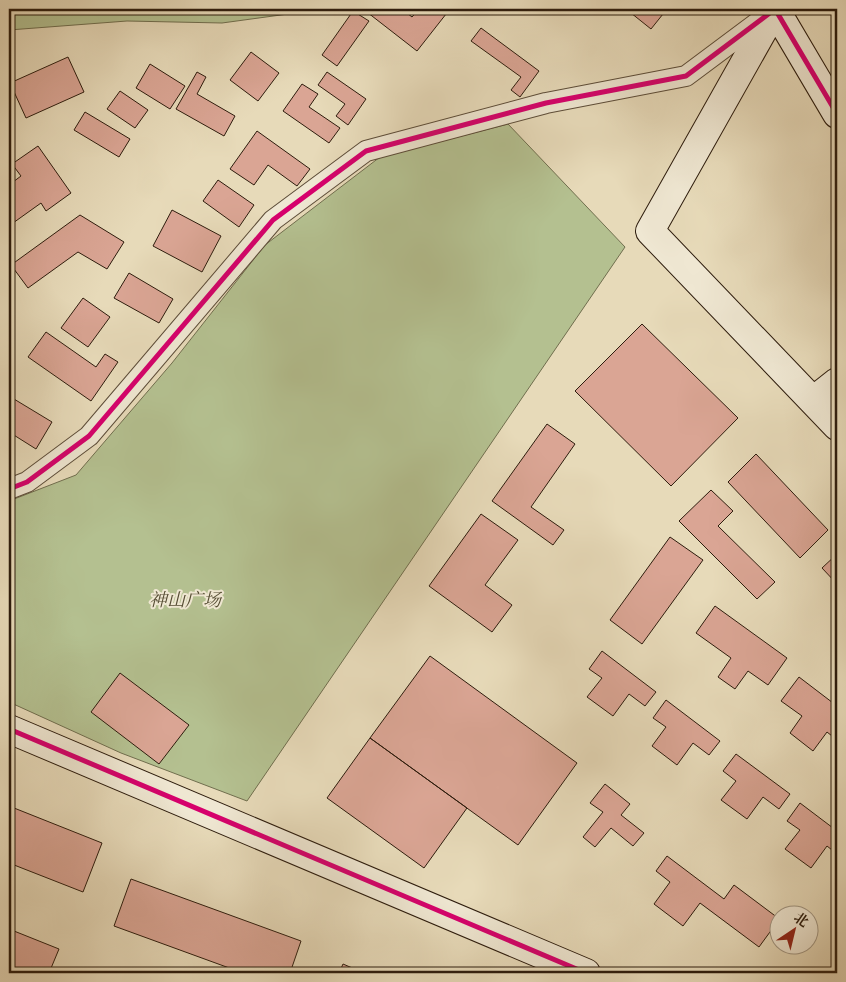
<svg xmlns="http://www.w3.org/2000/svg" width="846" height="982" viewBox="0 0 846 982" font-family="Vollkorn,'Noto Serif SC',serif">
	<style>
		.green { fill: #b4c090; stroke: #706e4e }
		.building { fill: #daa594; stroke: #2d1c0d }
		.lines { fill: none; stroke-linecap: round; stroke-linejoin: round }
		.street-casing { stroke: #5c4c38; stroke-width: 22 }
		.secondary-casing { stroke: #2d1c0d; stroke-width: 30 }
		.street { stroke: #efe7d2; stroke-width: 20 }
		.secondary { stroke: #efe7d2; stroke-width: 28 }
		.cycleway-casing { stroke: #efe7d2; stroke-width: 8 }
		.cycleway { stroke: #d6006c; stroke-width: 5 }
		.labels { text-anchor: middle; stroke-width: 4; stroke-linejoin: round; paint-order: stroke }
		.park-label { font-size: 18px; font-style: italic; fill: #564d34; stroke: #efe7d2 }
	</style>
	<rect width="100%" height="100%" fill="#e7dab9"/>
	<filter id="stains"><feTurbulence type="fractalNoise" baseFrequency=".004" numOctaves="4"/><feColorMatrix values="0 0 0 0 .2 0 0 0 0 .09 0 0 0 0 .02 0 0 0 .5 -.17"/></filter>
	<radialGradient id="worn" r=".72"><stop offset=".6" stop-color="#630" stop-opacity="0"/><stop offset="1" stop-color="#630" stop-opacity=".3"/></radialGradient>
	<path class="green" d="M 9,9 L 312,9 L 310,11 L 222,23 L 127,21 L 9,30 Z
		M 508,124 L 625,247 L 247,801 L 121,753 L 9,702 L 9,501 L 76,475 L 172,363 L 265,245 L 380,157 Z"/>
	<path class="building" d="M 363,9 L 402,9 L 412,17 L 419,9 L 450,9 L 417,51 Z
		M 626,9 L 667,9 L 651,29 Z
		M 353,11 L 369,21 L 337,66 L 322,55 Z
		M 481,28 L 539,71 L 520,97 L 511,90 L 521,77 L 471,41 Z
		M 251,52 L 279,73 L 258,101 L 230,80 Z
		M 68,57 L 84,92 L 26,118 L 10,83 Z
		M 150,64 L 185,86 L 170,109 L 136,88 Z
		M 197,72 L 206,77 L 197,94 L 235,116 L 224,136 L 176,109 Z
		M 327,72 L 366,99 L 348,125 L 336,116 L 345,104 L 318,85 Z
		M 302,84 L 318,94 L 309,107 L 340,128 L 329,143 L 283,111 Z
		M 120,91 L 148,110 L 135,128 L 107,109 Z
		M 85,112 L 130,139 L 119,157 L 74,130 Z
		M 257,131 L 310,169 L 297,186 L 268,165 L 254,185 L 230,169 Z
		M 38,146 L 71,193 L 46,211 L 41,203 L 13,223 L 9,218 L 9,185 L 21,176 L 12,164 Z
		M 218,180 L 254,205 L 239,227 L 203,201 Z
		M 172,210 L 221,236 L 202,272 L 153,246 Z
		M 80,215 L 124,242 L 107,269 L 78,252 L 28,288 L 11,265 Z
		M 129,273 L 173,299 L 159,323 L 114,298 Z
		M 83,298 L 110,317 L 88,347 L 61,328 Z
		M 642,324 L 738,418 L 671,486 L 575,391 Z
		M 46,332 L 96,367 L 105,354 L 118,362 L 91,401 L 28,357 Z
		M 9,396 L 52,422 L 36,449 L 9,432 Z
		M 547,424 L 575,444 L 531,507 L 564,530 L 553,545 L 492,501 Z
		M 756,454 L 828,530 L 800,558 L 728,482 Z
		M 711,490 L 733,511 L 718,526 L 775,582 L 757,599 L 679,521 Z
		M 481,514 L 518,540 L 485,585 L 512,605 L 492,632 L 429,586 Z
		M 670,537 L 703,560 L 642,644 L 610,620 Z
		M 837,554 L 837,584 L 822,568 Z
		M 715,606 L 787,658 L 768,685 L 748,671 L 735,689 L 718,677 L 731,658 L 696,633 Z
		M 602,651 L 656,692 L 645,706 L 629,694 L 613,716 L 587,697 L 602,678 L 589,669 Z
		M 430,656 L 577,763 L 518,845 L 370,738 Z
		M 120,673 L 189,725 L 159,764 L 91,712 Z
		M 799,677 L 837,706 L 837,740 L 827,732 L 813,751 L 790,733 L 802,716 L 781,701 Z
		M 666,700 L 720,741 L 709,755 L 693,743 L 677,765 L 652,746 L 666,727 L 653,718 Z
		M 370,738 L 467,808 L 424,868 L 327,798 Z
		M 736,754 L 790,794 L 779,809 L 763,797 L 747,819 L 721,800 L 736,781 L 723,771 Z
		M 605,784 L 630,804 L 621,815 L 644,833 L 633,846 L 611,828 L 595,847 L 583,837 L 603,812 L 590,803 Z
		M 800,803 L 837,831 L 837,854 L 827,846 L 811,868 L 785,849 L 800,830 L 787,821 Z
		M 9,806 L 102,843 L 83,892 L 9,863 Z
		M 667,856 L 724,899 L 734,885 L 778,918 L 778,921 L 759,947 L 700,903 L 683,926 L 654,904 L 670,882 L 656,871 Z
		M 131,879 L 301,941 L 290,973 L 243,973 L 114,926 Z
		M 9,929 L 59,949 L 49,973 L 9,973 Z
		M 343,964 L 364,973 L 339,973 Z"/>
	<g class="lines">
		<defs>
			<path id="street" d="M 9,489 L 27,482 L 89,436 L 273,220 L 366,151 L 546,103 L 686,76 L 769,14"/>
			<path id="secondary" d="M 775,9 L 650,231 L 837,426
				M 775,9 L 837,114
				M 813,401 L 837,382
				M 9,729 L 586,973"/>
		</defs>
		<use href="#street" class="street-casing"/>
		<use href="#secondary" class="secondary-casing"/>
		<use href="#street" class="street"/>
		<use href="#secondary" class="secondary"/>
		<defs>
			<path id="cycleway" d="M 9,489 L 27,482 L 89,436 L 273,220 L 366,151 L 546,103 L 686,76 L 775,9 L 837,114
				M 9,729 L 586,973"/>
		</defs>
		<use href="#cycleway" class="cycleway-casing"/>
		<use href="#cycleway" class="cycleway"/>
	</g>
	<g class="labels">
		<g class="park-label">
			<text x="185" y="606">神山广场</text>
		</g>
	</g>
	<rect width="846" height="982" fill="none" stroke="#e7dab9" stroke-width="30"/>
	<rect x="10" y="10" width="826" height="962" fill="none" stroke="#2d1c0d" stroke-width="2.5"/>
	<rect x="15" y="15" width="816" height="952" fill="none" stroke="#2d1c0d"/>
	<g transform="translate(794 930) rotate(35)"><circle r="24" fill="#efe7d2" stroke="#a19683"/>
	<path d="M0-4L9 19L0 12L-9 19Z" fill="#8f2418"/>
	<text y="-8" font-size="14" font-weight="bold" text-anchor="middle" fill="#2d1c0d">北</text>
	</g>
	<rect width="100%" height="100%" filter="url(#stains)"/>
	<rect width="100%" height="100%" fill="url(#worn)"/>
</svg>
